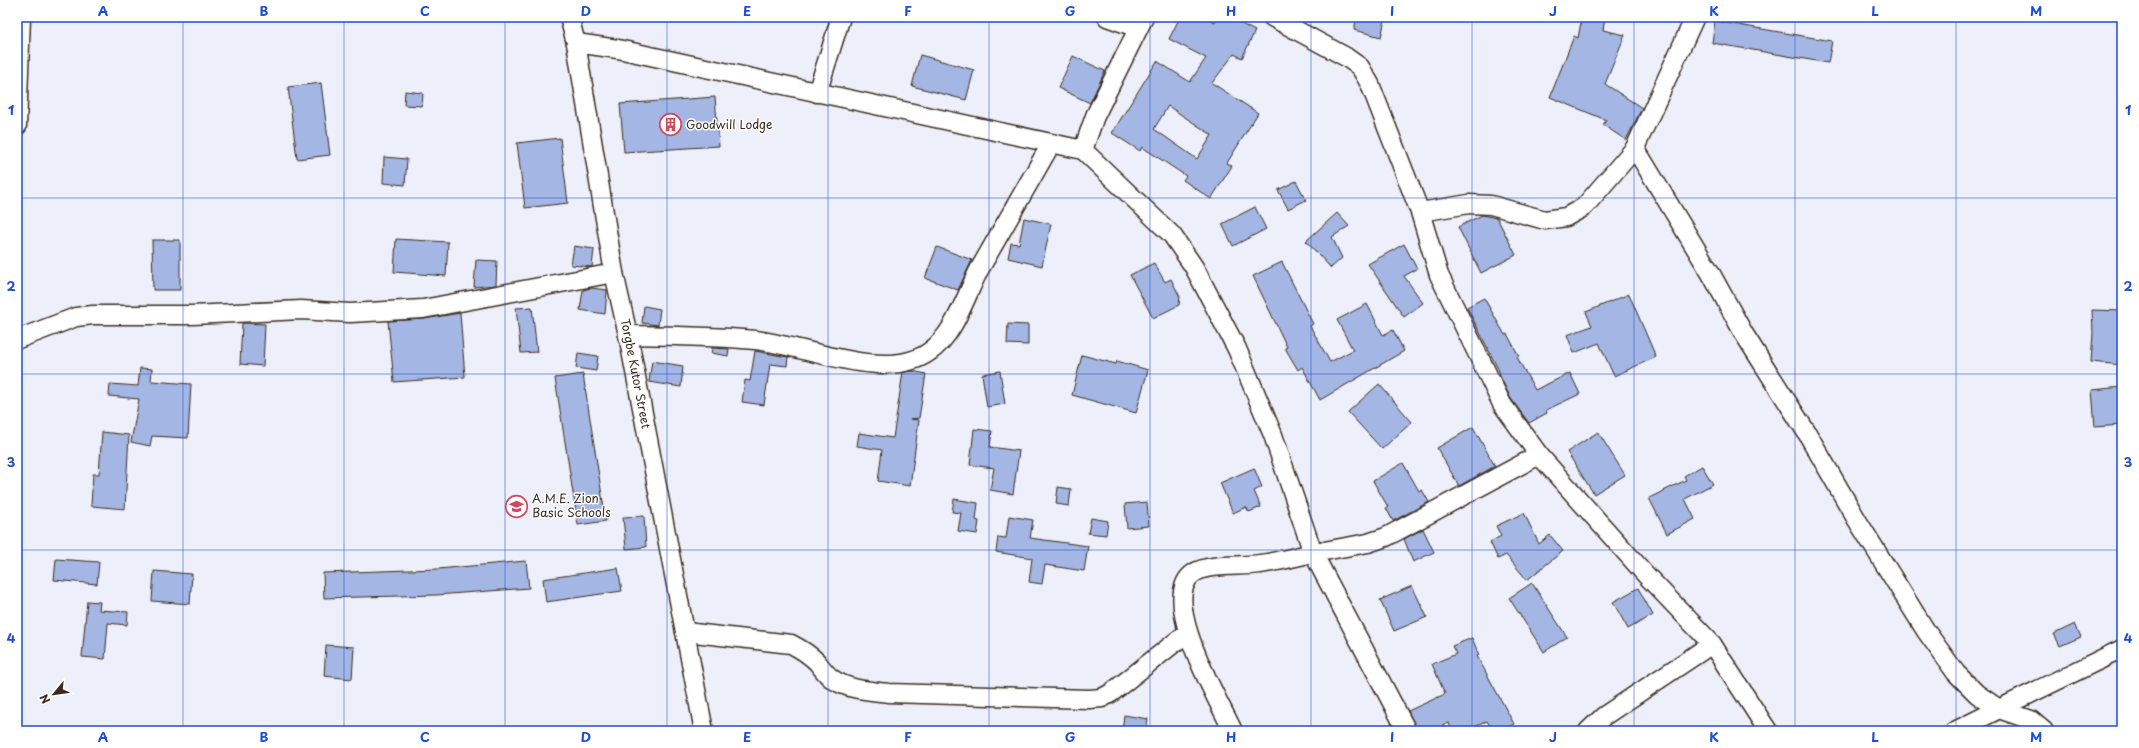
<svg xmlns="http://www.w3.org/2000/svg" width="2139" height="748" viewBox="0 0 2139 748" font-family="'Playpen Sans',sans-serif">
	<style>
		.building { fill: #a3b6e4; stroke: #3b2a1e; fill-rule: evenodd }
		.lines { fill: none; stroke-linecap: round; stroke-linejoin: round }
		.minor-casing { stroke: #3b2a1e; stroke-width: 21 }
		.minor { stroke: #fff; stroke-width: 18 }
		.grid { fill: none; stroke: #1d4ed8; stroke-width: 1; stroke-opacity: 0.55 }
		.labels { text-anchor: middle; stroke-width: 3; stroke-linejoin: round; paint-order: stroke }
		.poi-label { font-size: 12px; fill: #3b2a1e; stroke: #fff; text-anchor: start }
		.street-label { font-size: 12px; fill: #3b2a1e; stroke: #fff }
		.neatline { fill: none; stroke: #1d4ed8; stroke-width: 1.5 }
		.grid-label { font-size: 13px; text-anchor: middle; font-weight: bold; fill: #1d4ed8 }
	</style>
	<rect width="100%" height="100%" fill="#edf0fa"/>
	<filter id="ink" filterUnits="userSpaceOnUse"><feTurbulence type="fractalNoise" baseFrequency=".025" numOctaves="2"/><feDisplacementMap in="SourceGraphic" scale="8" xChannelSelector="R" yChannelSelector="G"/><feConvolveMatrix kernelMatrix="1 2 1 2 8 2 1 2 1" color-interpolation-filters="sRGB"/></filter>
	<g filter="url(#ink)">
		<path class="building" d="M 1180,17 L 1206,17 L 1215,22 L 1218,17 L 1228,17 L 1255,31 L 1242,58 L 1234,54 L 1212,83 L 1258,113 L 1227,163 L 1232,166 L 1211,199 L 1183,180 L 1186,176 L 1142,147 L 1140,151 L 1112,133 L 1157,61 L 1190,82 L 1206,58 L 1169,39 ZM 1168,106 L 1212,135 L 1197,159 L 1154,129 Z
			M 1357,17 L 1371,17 L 1385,20 L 1381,37 L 1354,30 Z
			M 1582,17 L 1605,17 L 1603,30 L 1625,35 L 1605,84 L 1642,108 L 1626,140 L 1603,125 L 1606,120 L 1550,97 L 1574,36 L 1578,38 Z
			M 1715,21 L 1832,41 L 1828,63 L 1712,43 Z
			M 920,55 L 974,70 L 966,100 L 912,86 Z
			M 1073,56 L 1105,71 L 1090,103 L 1058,88 Z
			M 321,83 L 330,155 L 297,159 L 288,87 Z
			M 405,91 L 423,93 L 422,106 L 404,105 Z
			M 715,97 L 719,146 L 624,152 L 620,104 Z
			M 560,138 L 568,203 L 525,208 L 517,143 Z
			M 384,157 L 407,159 L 405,185 L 383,183 Z
			M 1296,181 L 1306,200 L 1288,209 L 1278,190 Z
			M 1255,207 L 1266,229 L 1233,246 L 1222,224 Z
			M 1337,213 L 1349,226 L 1332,237 L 1342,258 L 1331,268 L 1306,241 Z
			M 1482,215 L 1497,218 L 1516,255 L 1481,273 L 1458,227 Z
			M 1024,218 L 1051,224 L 1042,266 L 1008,258 L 1011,243 L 1019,244 Z
			M 396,239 L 448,242 L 446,276 L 394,272 Z
			M 152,240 L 180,240 L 180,290 L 153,290 Z
			M 1404,244 L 1417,269 L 1404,276 L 1423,303 L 1404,317 L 1368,264 Z
			M 574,246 L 594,249 L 592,267 L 571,265 Z
			M 937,247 L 972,260 L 958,290 L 925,278 Z
			M 476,260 L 497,261 L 496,285 L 474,287 Z
			M 1282,262 L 1313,324 L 1310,326 L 1330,362 L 1353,350 L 1337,320 L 1367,304 L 1383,335 L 1393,330 L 1404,351 L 1320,400 L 1302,367 L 1298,370 L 1285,348 L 1287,347 L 1253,276 Z
			M 1154,263 L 1165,282 L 1171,279 L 1180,297 L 1179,305 L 1153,318 L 1130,275 Z
			M 591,288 L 607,290 L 605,314 L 580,310 L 583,290 Z
			M 1629,294 L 1656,357 L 1614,376 L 1599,343 L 1574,353 L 1567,335 L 1592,326 L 1586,312 Z
			M 1484,298 L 1505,335 L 1507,334 L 1519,356 L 1517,357 L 1535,390 L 1570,373 L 1580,394 L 1546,410 L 1547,413 L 1529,423 L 1511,399 L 1499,374 L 1500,373 L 1467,307 Z
			M 644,306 L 660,309 L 658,325 L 642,323 Z
			M 532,307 L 537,352 L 521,353 L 516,308 Z
			M 2092,310 L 2122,311 L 2122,365 L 2091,362 L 2093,333 Z
			M 460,313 L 465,377 L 394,382 L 388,321 L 424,319 Z
			M 242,323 L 265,324 L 263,366 L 240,364 Z
			M 1008,324 L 1028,325 L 1028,345 L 1007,344 Z
			M 712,348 L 729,349 L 728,356 L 711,353 Z
			M 755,351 L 788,357 L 787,366 L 770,364 L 764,405 L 742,402 L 745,380 L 750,381 Z
			M 578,353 L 598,356 L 596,371 L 576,368 Z
			M 1082,355 L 1116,364 L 1117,361 L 1148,370 L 1136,413 L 1072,395 Z
			M 652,361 L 683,366 L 681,387 L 649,382 Z
			M 140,368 L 152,369 L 151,381 L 191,384 L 188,438 L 152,436 L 150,446 L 131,442 L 139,399 L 109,396 L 110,384 L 138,386 Z
			M 912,371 L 926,374 L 919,418 L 910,419 L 919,420 L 910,486 L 878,481 L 882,450 L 857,446 L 859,433 L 893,438 L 903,372 Z
			M 1000,371 L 1005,404 L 987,407 L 982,374 Z
			M 583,374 L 606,521 L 578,525 L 555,378 Z
			M 1379,384 L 1412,422 L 1382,449 L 1348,412 Z
			M 2122,387 L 2122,425 L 2095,427 L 2092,390 Z
			M 1473,427 L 1495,466 L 1459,486 L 1437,448 Z
			M 974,429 L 992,431 L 990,447 L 1019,451 L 1013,494 L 990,490 L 994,468 L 970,465 Z
			M 102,432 L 129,435 L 125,509 L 91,506 L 93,474 L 99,474 Z
			M 1598,432 L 1625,475 L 1594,494 L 1567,452 Z
			M 1403,463 L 1419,491 L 1422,490 L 1429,502 L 1393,521 L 1386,508 L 1388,507 L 1373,481 Z
			M 1702,466 L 1713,484 L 1685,499 L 1695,519 L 1667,534 L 1649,498 L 1686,480 L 1684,476 Z
			M 1254,468 L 1262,487 L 1254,491 L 1261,507 L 1249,512 L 1246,507 L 1233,513 L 1220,483 Z
			M 1058,487 L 1071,489 L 1069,506 L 1056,504 Z
			M 954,499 L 978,503 L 976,520 L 979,521 L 977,534 L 958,531 L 961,513 L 952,512 Z
			M 1147,502 L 1149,526 L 1127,528 L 1125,504 Z
			M 1524,513 L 1539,544 L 1550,535 L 1563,551 L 1527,580 L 1506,555 L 1498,559 L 1490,542 L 1501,536 L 1496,526 Z
			M 644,516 L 646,547 L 626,549 L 623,517 Z
			M 1009,516 L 1033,520 L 1030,538 L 1088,546 L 1084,571 L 1045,565 L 1042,584 L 1029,582 L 1032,558 L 996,552 L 998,537 L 1006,538 Z
			M 1091,518 L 1108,521 L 1106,535 L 1088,533 Z
			M 1423,529 L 1434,552 L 1413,562 L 1404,539 Z
			M 56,559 L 99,562 L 97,584 L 54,580 Z
			M 526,561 L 529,588 L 436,595 L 324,598 L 323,573 L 438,569 Z
			M 618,568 L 622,591 L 546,602 L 543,579 Z
			M 154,571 L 192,574 L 190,604 L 152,601 Z
			M 1532,583 L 1567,637 L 1544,652 L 1509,598 Z
			M 1412,586 L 1427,617 L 1394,631 L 1380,600 Z
			M 1638,588 L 1653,615 L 1628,629 L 1613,602 Z
			M 87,601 L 100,602 L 99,610 L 128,612 L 127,625 L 108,623 L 105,659 L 82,657 Z
			M 2075,624 L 2081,637 L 2060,646 L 2054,634 Z
			M 1472,638 L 1479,655 L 1477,656 L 1514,724 L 1501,731 L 1493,731 L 1487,721 L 1467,731 L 1452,731 L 1449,723 L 1431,731 L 1417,731 L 1408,711 L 1445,694 L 1432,664 L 1456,654 L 1452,646 Z
			M 326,645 L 354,647 L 352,679 L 324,676 Z
			M 1124,715 L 1148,719 L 1146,731 L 1122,731 Z"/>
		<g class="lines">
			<defs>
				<g id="minor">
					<path id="s1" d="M 569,17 L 576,43 L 614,273 L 628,335 L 704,731"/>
					<path d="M 1107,17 L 1138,28"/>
					<path d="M 1272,17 L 1346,57 L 1360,67 L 1370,84 L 1420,212 L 1439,275 L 1502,404 L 1539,455 L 1386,537 L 1368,543 L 1313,553 L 1407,731"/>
					<path d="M 576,43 L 618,49 L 1083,150 L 1095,116 L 1144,17"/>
					<path d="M 817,93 L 841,17"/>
					<path d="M 17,126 L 21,17"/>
					<path d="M 1635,148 L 1695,17"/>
					<path d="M 1083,150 L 1172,235 L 1194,267 L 1237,349 L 1273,435 L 1313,553 C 1295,557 1277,562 1260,564 C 1241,567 1209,563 1194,573 C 1157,597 1219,701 1233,731"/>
					<path d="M 1420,212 L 1469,204 L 1491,205 L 1545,220 L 1566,217 L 1584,207 L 1635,148 L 1710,272 L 1744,334 L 1807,433 L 1857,520 L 1926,631 L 1956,673 L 1977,694 L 1999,709 L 1955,731"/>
					<path d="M 628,335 C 671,336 713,336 755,340 C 804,345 886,383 929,352 C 955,334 965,297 979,270 C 1003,228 1027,186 1051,144"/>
					<path d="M 18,339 L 76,317 L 93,315 L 192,315 L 301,310 L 350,313 L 423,309 L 614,273"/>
					<path d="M 1539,455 L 1646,575 L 1712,644 L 1768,731"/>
					<path d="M 685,632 L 791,644 C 801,649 809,654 817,662 C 821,667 826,674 831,678 C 847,690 870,691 889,693 L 1089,699 L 1102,698 L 1111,693 L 1187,633"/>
					<path d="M 1999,709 L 2122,649"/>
					<path d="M 1999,709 L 2031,720 L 2044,731"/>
					<path d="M 1588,731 L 1604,716 L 1712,644"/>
				</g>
			</defs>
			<use href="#minor" class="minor-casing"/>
			<use href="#minor" class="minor"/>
		</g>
	</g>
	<path class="grid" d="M 183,17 L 183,731M 344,17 L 344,731M 505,17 L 505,731M 667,17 L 667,731M 828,17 L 828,731M 989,17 L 989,731M 1150,17 L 1150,731M 1311,17 L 1311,731M 1472,17 L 1472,731M 1634,17 L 1634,731M 1795,17 L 1795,731M 1956,17 L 1956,731M 17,198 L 2122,198M 17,374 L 2122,374M 17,550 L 2122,550"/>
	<defs>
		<symbol id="building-ring" viewBox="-11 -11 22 22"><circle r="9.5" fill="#fff" stroke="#d1495b" stroke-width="1.5"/><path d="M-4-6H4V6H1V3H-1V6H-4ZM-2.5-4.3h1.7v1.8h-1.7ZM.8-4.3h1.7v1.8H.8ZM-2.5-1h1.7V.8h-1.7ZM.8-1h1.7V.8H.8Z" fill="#d1495b"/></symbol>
		<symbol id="school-ring" viewBox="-11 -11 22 22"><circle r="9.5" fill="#fff" stroke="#d1495b" stroke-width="1.5"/><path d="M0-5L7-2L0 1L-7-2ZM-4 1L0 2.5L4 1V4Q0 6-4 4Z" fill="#d1495b"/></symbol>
	</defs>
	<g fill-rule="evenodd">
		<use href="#building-ring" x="658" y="112" width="25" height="25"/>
		<use href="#school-ring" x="504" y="494" width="25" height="25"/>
	</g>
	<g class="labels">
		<g class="poi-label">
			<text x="686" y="129">Goodwill Lodge</text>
			<text x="532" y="503">A.M.E. Zion<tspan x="532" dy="14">Basic Schools</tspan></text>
		</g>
		<g class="street-label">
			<text dy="4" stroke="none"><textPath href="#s1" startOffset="363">Torgbe Kutor Street</textPath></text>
		</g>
	</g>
	<rect width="2139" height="748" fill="none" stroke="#fff" stroke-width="44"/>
	<g transform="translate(54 694) rotate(241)" stroke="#ffffff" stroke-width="3" paint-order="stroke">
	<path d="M0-3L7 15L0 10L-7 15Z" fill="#3b2a1e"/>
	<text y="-6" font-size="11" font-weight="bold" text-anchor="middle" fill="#3b2a1e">N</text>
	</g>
	<rect x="22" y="22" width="2095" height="704" class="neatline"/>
	<g class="grid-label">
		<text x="103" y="16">A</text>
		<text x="264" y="16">B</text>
		<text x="425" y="16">C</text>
		<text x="586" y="16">D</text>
		<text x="747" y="16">E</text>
		<text x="908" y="16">F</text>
		<text x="1070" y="16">G</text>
		<text x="1231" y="16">H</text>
		<text x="1392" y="16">I</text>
		<text x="1553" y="16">J</text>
		<text x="1714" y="16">K</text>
		<text x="1875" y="16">L</text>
		<text x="2036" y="16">M</text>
		<text x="11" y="115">1</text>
		<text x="2128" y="115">1</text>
		<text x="11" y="291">2</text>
		<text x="2128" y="291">2</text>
		<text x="11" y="467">3</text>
		<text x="2128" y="467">3</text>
		<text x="11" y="643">4</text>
		<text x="2128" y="643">4</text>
		<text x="103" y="742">A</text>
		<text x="264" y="742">B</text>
		<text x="425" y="742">C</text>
		<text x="586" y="742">D</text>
		<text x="747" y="742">E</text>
		<text x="908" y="742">F</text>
		<text x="1070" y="742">G</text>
		<text x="1231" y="742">H</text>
		<text x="1392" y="742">I</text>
		<text x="1553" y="742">J</text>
		<text x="1714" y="742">K</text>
		<text x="1875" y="742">L</text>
		<text x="2036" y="742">M</text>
	</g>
</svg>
